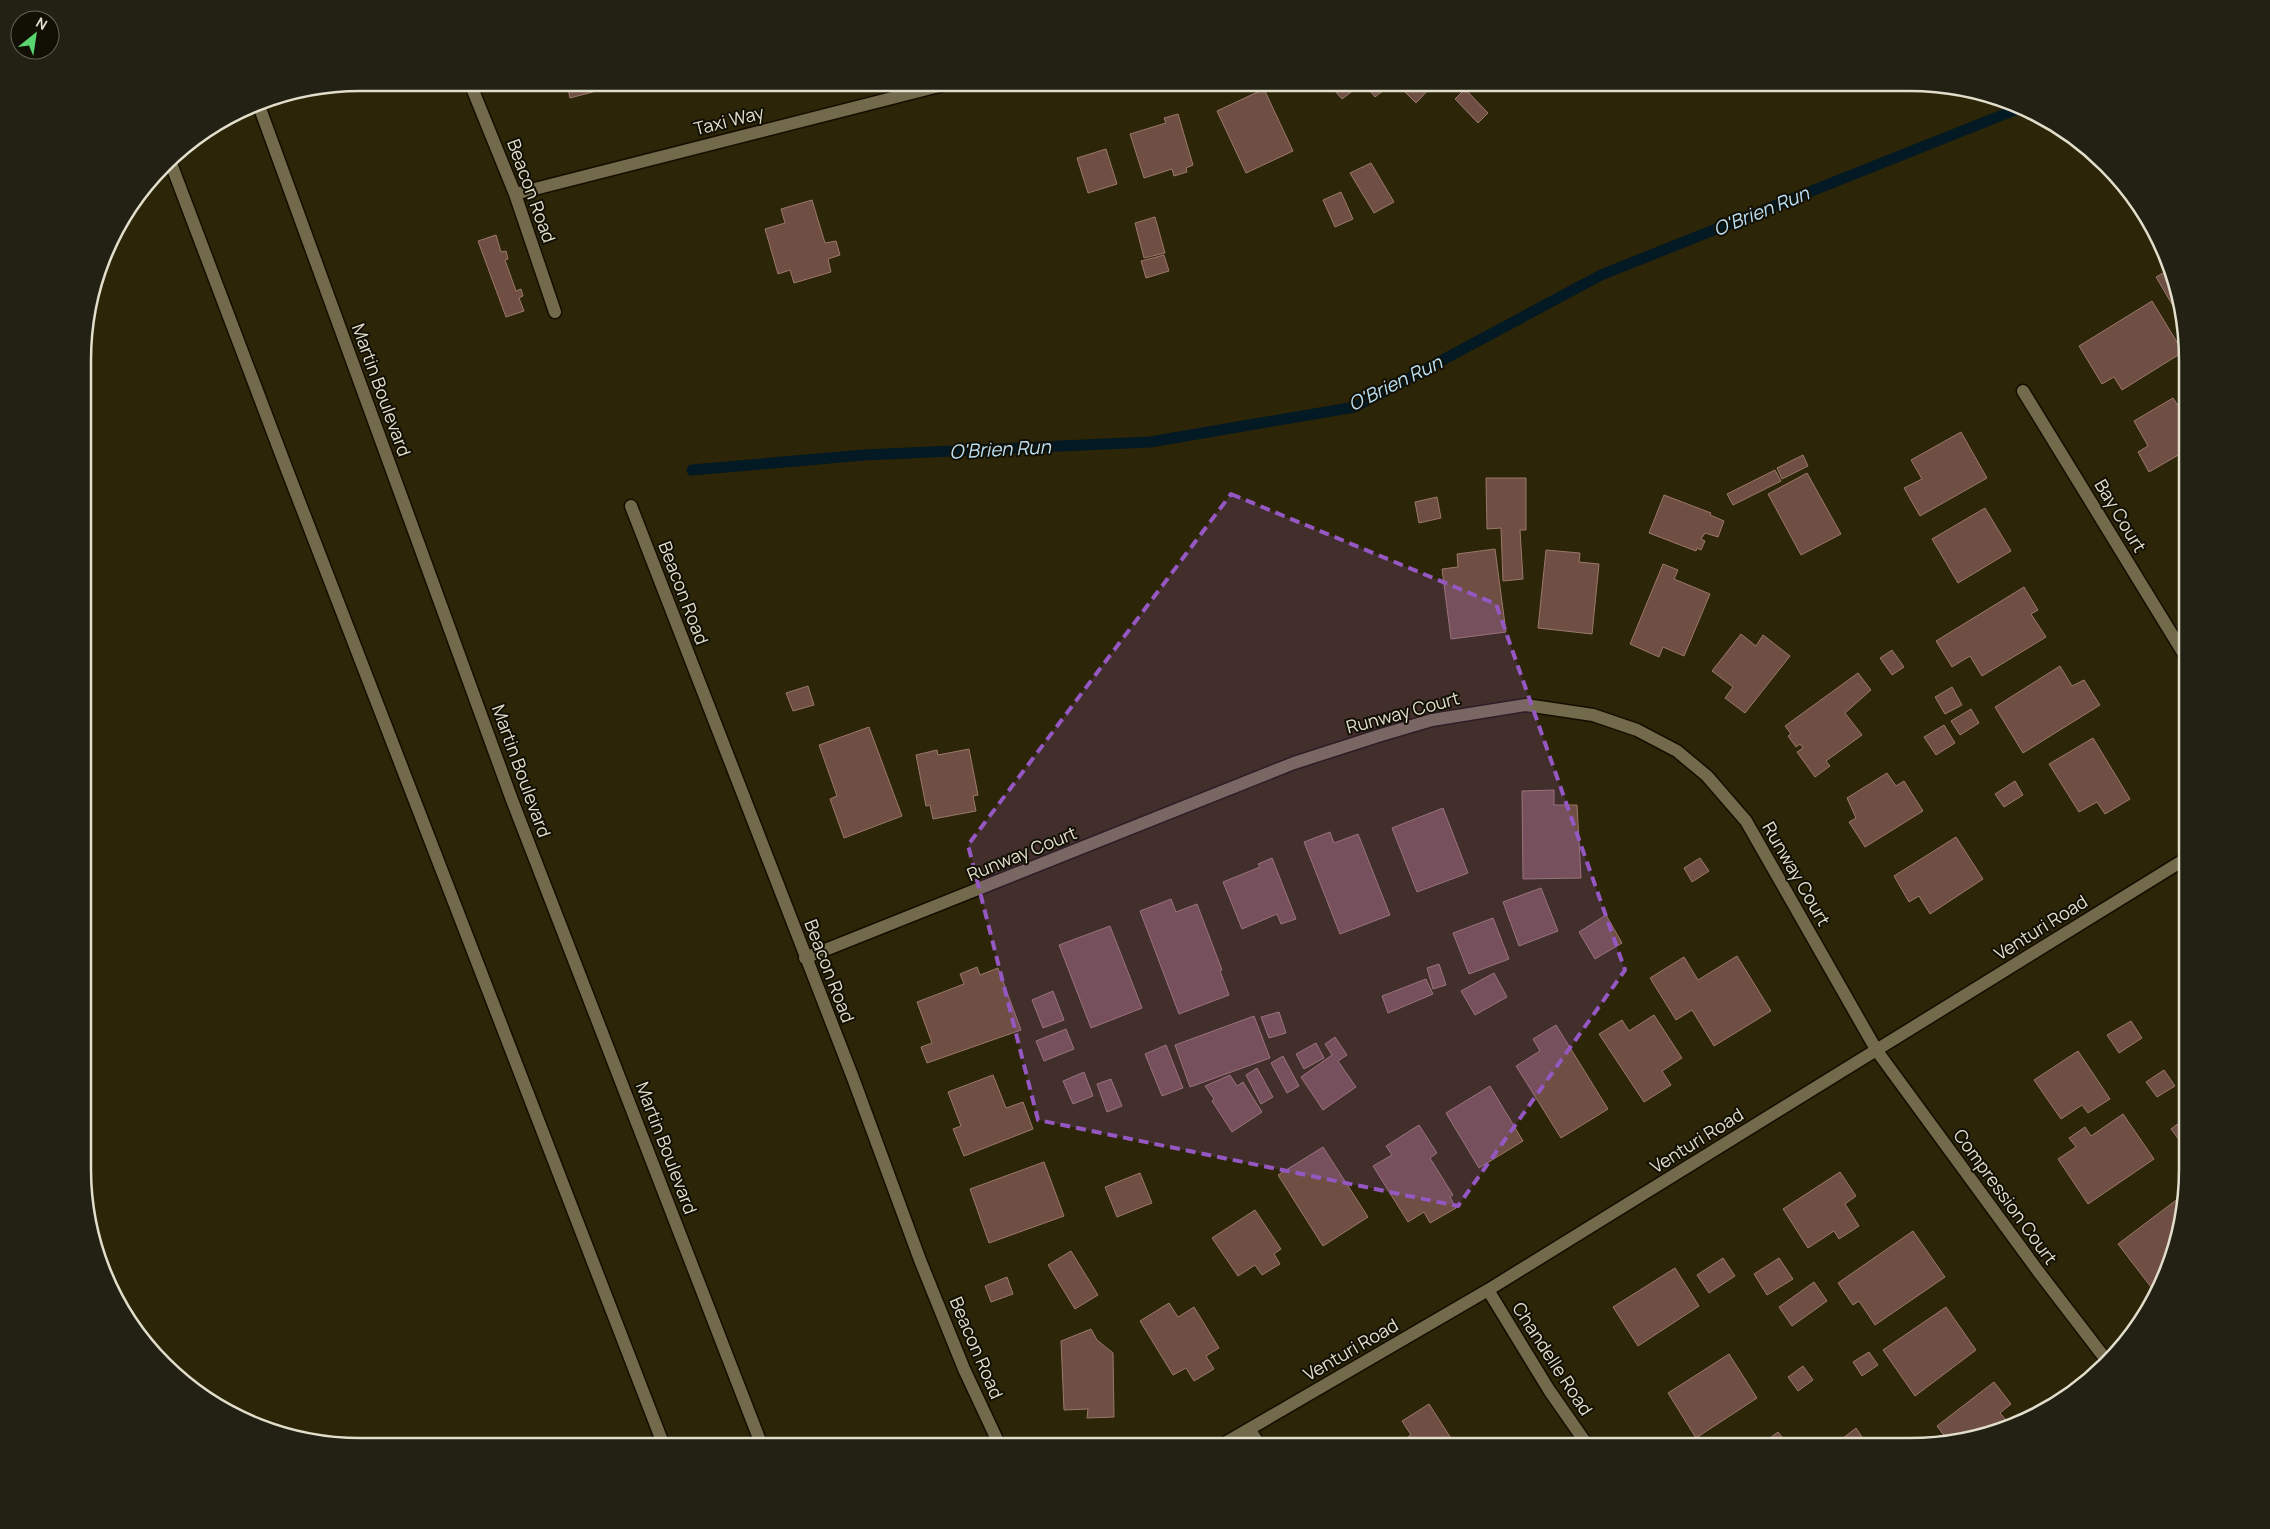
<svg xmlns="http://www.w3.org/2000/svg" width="2270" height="1529" viewBox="0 0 2270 1529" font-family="Manrope,sans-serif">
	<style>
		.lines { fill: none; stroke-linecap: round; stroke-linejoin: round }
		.stream { stroke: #031924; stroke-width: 11 }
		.building { fill: #6f4f44; stroke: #9b786c }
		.lane-casing { stroke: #140e00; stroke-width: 15 }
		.street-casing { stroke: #140e00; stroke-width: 15 }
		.secondary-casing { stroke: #140e00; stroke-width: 15 }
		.lane { stroke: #736a4b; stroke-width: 12 }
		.street { stroke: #736a4b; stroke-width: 12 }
		.secondary { stroke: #736a4b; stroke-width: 12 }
		.marked { fill: #9558c2; fill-opacity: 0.2; stroke: #9558c2; stroke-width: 4; stroke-dasharray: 10 6; stroke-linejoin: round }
		.labels { text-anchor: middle; stroke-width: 4; stroke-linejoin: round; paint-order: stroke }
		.street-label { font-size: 18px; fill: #e2decc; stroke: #120f04 }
		.water-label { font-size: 19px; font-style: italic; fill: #bbe0f3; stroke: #120f04 }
		.rim { fill: none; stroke: #e2decc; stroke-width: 2.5 }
	</style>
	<rect width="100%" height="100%" fill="#2d2507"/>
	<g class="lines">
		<path class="stream" d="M 692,470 L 864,455 L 1150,442 L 1355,407 L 1601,275 L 2020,108"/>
	</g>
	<path class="building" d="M 539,83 L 602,83 L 604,89 L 570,98 L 567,84 L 542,91 Z
		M 1328,83 L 1363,83 L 1342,99 Z
		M 1363,83 L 1393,83 L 1375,97 Z
		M 1414,83 L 1426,83 L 1431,87 L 1416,103 L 1405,92 Z
		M 1264,89 L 1293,151 L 1246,173 L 1217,111 Z
		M 1465,89 L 1488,113 L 1478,123 L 1455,99 Z
		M 1178,114 L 1193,165 L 1186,168 L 1187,172 L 1174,176 L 1172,169 L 1144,178 L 1130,134 L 1166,123 L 1164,118 Z
		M 1106,149 L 1117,184 L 1088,193 L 1077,158 Z
		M 1371,163 L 1394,202 L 1374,213 L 1350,173 Z
		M 1341,192 L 1353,219 L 1335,227 L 1323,200 Z
		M 812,200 L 825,243 L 836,241 L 840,255 L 828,259 L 831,272 L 794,283 L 790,270 L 778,274 L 765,229 L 785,223 L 781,209 Z
		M 1155,217 L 1165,253 L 1144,258 L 1135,223 Z
		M 496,235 L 501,252 L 506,251 L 508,259 L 505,260 L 516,291 L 521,289 L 523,296 L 519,298 L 524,311 L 506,317 L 478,241 Z
		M 1164,255 L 1169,271 L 1146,278 L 1141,261 Z
		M 2170,269 L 2178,288 L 2182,314 L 2179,316 L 2156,277 Z
		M 2152,301 L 2183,352 L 2122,390 L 2114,377 L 2102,384 L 2079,346 Z
		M 2173,398 L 2181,410 L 2187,407 L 2187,450 L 2149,472 L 2138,452 L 2148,446 L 2134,421 Z
		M 1961,432 L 1987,478 L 1920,516 L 1904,488 L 1922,479 L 1911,460 Z
		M 1803,455 L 1808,466 L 1782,479 L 1777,468 Z
		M 1775,470 L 1781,481 L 1733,505 L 1727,494 Z
		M 1807,473 L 1841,534 L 1801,555 L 1768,494 Z
		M 1486,478 L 1526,478 L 1526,530 L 1520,530 L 1523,579 L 1503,581 L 1501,528 L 1487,529 Z
		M 1664,495 L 1711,513 L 1710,515 L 1724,521 L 1718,537 L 1705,533 L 1701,539 L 1705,541 L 1701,550 L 1697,548 L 1696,551 L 1649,533 Z
		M 1437,497 L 1441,518 L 1419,523 L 1415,502 Z
		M 1985,508 L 2011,551 L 1958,583 L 1932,539 Z
		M 1495,549 L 1506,632 L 1451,639 L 1442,569 L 1458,567 L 1457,554 Z
		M 1546,550 L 1580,553 L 1579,562 L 1599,564 L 1592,634 L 1538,628 Z
		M 1663,564 L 1678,570 L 1674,579 L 1710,594 L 1684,656 L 1663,647 L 1659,657 L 1630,644 Z
		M 2024,587 L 2038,610 L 2031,614 L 2046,637 L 1982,676 L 1970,656 L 1952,667 L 1936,641 Z
		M 1741,634 L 1756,646 L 1763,635 L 1790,656 L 1745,713 L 1725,698 L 1733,687 L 1712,671 Z
		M 1892,650 L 1904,667 L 1892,675 L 1880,658 Z
		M 2060,666 L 2072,686 L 2084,680 L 2100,705 L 2023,753 L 1995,707 Z
		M 1858,673 L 1871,690 L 1845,713 L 1862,735 L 1826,761 L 1830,766 L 1815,777 L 1797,752 L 1803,748 L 1800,744 L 1796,747 L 1788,736 L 1791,734 L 1785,726 Z
		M 808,686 L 814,705 L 793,711 L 786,693 Z
		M 1952,687 L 1962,705 L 1945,714 L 1935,697 Z
		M 1971,709 L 1979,723 L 1960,735 L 1951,721 Z
		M 1944,725 L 1955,743 L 1936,755 L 1924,737 Z
		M 869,727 L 902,816 L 844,838 L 830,799 L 837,796 L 819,745 Z
		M 2093,738 L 2130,799 L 2105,814 L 2097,802 L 2079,812 L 2049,764 Z
		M 969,749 L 978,795 L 973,796 L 976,811 L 933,819 L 930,805 L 926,806 L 916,755 L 937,750 L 938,755 Z
		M 1887,773 L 1896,786 L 1904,781 L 1923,811 L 1865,847 L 1849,822 L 1856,818 L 1847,798 Z
		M 2015,781 L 2023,795 L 2004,807 L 1995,794 Z
		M 1554,790 L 1554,805 L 1577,805 L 1581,878 L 1523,879 L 1522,791 Z
		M 1443,808 L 1468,873 L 1417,892 L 1392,828 Z
		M 1330,832 L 1334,843 L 1358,834 L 1390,915 L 1340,934 L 1304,842 Z
		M 1956,837 L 1983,879 L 1930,914 L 1919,896 L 1909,902 L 1894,876 Z
		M 1272,858 L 1296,919 L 1281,924 L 1277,914 L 1242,929 L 1223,882 L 1260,867 L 1258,864 Z
		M 1700,858 L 1709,871 L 1692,882 L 1684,868 Z
		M 1541,888 L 1558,931 L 1519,946 L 1503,902 Z
		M 1171,899 L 1176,912 L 1197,904 L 1222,970 L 1220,971 L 1229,995 L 1179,1014 L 1140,911 Z
		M 1606,915 L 1622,943 L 1595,959 L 1579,932 Z
		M 1493,918 L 1509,959 L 1469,974 L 1453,933 Z
		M 1110,926 L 1142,1008 L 1091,1028 L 1059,945 Z
		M 1737,956 L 1771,1011 L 1714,1046 L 1692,1010 L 1676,1020 L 1650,978 L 1684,957 L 1698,980 Z
		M 1439,964 L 1446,985 L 1433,989 L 1427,968 Z
		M 977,967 L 980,975 L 998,968 L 1021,1030 L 927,1063 L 921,1047 L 932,1043 L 917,1002 L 964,984 L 960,974 Z
		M 1494,973 L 1507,997 L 1475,1015 L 1461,991 Z
		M 1426,979 L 1433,994 L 1388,1013 L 1382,996 Z
		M 1053,991 L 1064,1020 L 1043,1028 L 1032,1000 Z
		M 1279,1012 L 1286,1033 L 1269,1038 L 1261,1017 Z
		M 1654,1015 L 1682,1058 L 1662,1071 L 1671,1085 L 1644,1102 L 1599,1034 L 1622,1020 L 1629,1031 Z
		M 1254,1016 L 1270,1058 L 1190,1087 L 1175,1045 Z
		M 2131,1021 L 2142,1038 L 2119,1053 L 2107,1035 Z
		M 1556,1025 L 1608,1109 L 1561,1138 L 1516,1066 L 1540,1051 L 1533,1039 Z
		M 1066,1029 L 1074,1049 L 1044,1061 L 1036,1041 Z
		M 1335,1037 L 1347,1055 L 1338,1061 L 1356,1087 L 1323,1110 L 1301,1077 L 1332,1055 L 1325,1044 Z
		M 1316,1043 L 1324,1058 L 1304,1069 L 1296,1054 Z
		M 1166,1045 L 1183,1088 L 1162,1096 L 1145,1054 Z
		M 2078,1051 L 2110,1099 L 2088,1113 L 2082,1105 L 2061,1119 L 2034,1080 Z
		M 1283,1056 L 1299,1086 L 1287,1093 L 1271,1063 Z
		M 1257,1068 L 1273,1097 L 1261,1104 L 1246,1075 Z
		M 2164,1070 L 2175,1086 L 2157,1097 L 2146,1082 Z
		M 1084,1072 L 1093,1096 L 1073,1104 L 1063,1081 Z
		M 993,1075 L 1006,1108 L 1023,1102 L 1033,1129 L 964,1156 L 953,1129 L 961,1126 L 948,1092 Z
		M 1230,1075 L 1237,1086 L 1243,1082 L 1262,1112 L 1232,1132 L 1212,1101 L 1214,1099 L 1205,1086 Z
		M 1111,1079 L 1122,1106 L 1107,1112 L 1097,1084 Z
		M 1490,1086 L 1523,1141 L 1479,1168 L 1446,1113 Z
		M 2123,1114 L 2154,1159 L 2088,1204 L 2058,1159 L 2076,1147 L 2069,1138 L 2085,1127 L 2091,1136 Z
		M 2187,1117 L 2187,1150 L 2171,1129 Z
		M 1419,1125 L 1437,1153 L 1430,1158 L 1453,1195 L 1450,1197 L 1456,1208 L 1430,1223 L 1424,1212 L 1408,1222 L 1373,1166 L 1392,1155 L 1386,1146 Z
		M 1323,1147 L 1368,1217 L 1323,1246 L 1278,1175 Z
		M 1044,1162 L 1064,1216 L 989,1243 L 970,1189 Z
		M 1840,1172 L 1856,1196 L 1845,1204 L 1859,1226 L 1839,1239 L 1834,1231 L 1808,1248 L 1783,1209 Z
		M 1140,1173 L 1152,1203 L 1117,1217 L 1105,1187 Z
		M 2179,1198 L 2184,1203 L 2173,1258 L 2163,1278 L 2151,1287 L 2118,1244 Z
		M 1255,1210 L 1281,1249 L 1274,1254 L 1280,1264 L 1262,1275 L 1255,1265 L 1238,1276 L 1212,1238 Z
		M 1913,1231 L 1945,1277 L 1875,1325 L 1859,1301 L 1853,1305 L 1838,1283 Z
		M 1071,1251 L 1098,1295 L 1075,1309 L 1048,1265 Z
		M 1723,1258 L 1735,1276 L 1709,1293 L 1697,1275 Z
		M 1779,1258 L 1793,1279 L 1767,1295 L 1754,1274 Z
		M 1675,1268 L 1699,1306 L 1638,1346 L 1613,1307 Z
		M 1007,1277 L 1013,1294 L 991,1302 L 985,1286 Z
		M 1814,1282 L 1827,1301 L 1792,1326 L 1779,1307 Z
		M 1169,1303 L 1178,1317 L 1194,1307 L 1219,1348 L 1206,1356 L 1214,1369 L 1194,1381 L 1186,1368 L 1173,1375 L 1140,1321 Z
		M 1946,1307 L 1976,1350 L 1915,1396 L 1883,1350 Z
		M 1091,1329 L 1097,1340 L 1113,1353 L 1114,1417 L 1087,1418 L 1088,1409 L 1064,1410 L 1061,1341 Z
		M 1869,1352 L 1878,1365 L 1862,1376 L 1853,1362 Z
		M 1729,1354 L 1757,1398 L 1696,1438 L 1668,1393 Z
		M 1803,1366 L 1813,1380 L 1798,1391 L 1788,1377 Z
		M 1994,1382 L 2011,1404 L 2000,1413 L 2010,1425 L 1982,1437 L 1964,1440 L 1961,1437 L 1956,1441 L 1949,1442 L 1937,1426 Z
		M 1429,1404 L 1456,1446 L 1394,1446 L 1411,1435 L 1402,1421 Z
		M 1856,1428 L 1868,1446 L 1833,1446 Z
		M 1778,1432 L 1789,1446 L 1759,1446 Z"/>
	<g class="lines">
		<defs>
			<path id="lane" d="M 1250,1430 L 1260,1446"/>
			<path id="street" d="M 470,83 L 515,194 L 555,312
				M 515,194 L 951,83
				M 2023,391 L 2187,659
				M 631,506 L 853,1078 L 920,1260 L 964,1369 L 1000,1446
				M 805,958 L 1294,763 L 1381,735 L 1432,720 L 1526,705 L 1593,715 L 1637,730 L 1677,751 L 1707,776 L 1746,821 L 1877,1051 L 2038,1271 L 2107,1361
				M 1488,1290 L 1549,1390 L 1588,1446
				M 1220,1446 L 1488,1290 L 2187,858"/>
			<path id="secondary" d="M 258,103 L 512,800 L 762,1446
				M 170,161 L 284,462 L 664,1446"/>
		</defs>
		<use href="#lane" class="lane-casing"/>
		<use href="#street" class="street-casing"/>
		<use href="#secondary" class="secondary-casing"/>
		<use href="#lane" class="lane"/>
		<use href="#street" class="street"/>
		<use href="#secondary" class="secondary"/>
	</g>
	<path class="marked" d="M 1231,494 L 1496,604 L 1625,970 L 1458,1206 L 1038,1120 L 968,845 Z"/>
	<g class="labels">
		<g class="street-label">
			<text transform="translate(729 121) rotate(-14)" y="6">Taxi Way</text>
			<text transform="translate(531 191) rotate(70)" y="6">Beacon Road</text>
			<text transform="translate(381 390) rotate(70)" y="6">Martin Boulevard</text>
			<text transform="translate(2120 516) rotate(59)" y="6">Bay Court</text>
			<text transform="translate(683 593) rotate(69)" y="6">Beacon Road</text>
			<text transform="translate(1403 713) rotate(-15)" y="6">Runway Court</text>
			<text transform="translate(521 771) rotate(70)" y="6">Martin Boulevard</text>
			<text transform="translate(1022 854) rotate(-22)" y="6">Runway Court</text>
			<text transform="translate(1796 874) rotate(60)" y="6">Runway Court</text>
			<text transform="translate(2041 928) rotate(-32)" y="6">Venturi Road</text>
			<text transform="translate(829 971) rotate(69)" y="6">Beacon Road</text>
			<text transform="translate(1697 1141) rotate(-32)" y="6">Venturi Road</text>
			<text transform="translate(666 1148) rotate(69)" y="6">Martin Boulevard</text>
			<text transform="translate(2005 1197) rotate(54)" y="6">Compression Court</text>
			<text transform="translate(976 1348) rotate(67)" y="6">Beacon Road</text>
			<text transform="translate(1351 1350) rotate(-30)" y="6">Venturi Road</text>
			<text transform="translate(1552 1359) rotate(57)" y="6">Chandelle Road</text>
		</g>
		<g class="water-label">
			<text transform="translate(1761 211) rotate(-22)" y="7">O'Brien Run</text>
			<text transform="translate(1395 383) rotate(-26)" y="7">O'Brien Run</text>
			<text transform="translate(1000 449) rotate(-3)" y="7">O'Brien Run</text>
		</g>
	</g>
	<path d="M0 0H2270V1529H0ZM360 91H1910A269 269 0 0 1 2179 360V1169A269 269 0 0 1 1910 1438H360A269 269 0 0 1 91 1169V360A269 269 0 0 1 360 91Z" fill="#232014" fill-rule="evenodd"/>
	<path class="rim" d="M360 91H1910A269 269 0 0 1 2179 360V1169A269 269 0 0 1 1910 1438H360A269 269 0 0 1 91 1169V360A269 269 0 0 1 360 91Z"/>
	<g transform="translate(35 35) rotate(30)"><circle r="24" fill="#120f04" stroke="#656254"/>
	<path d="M0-4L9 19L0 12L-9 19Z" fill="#59d56f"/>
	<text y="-8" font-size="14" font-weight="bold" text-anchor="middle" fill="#e2decc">N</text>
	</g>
</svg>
